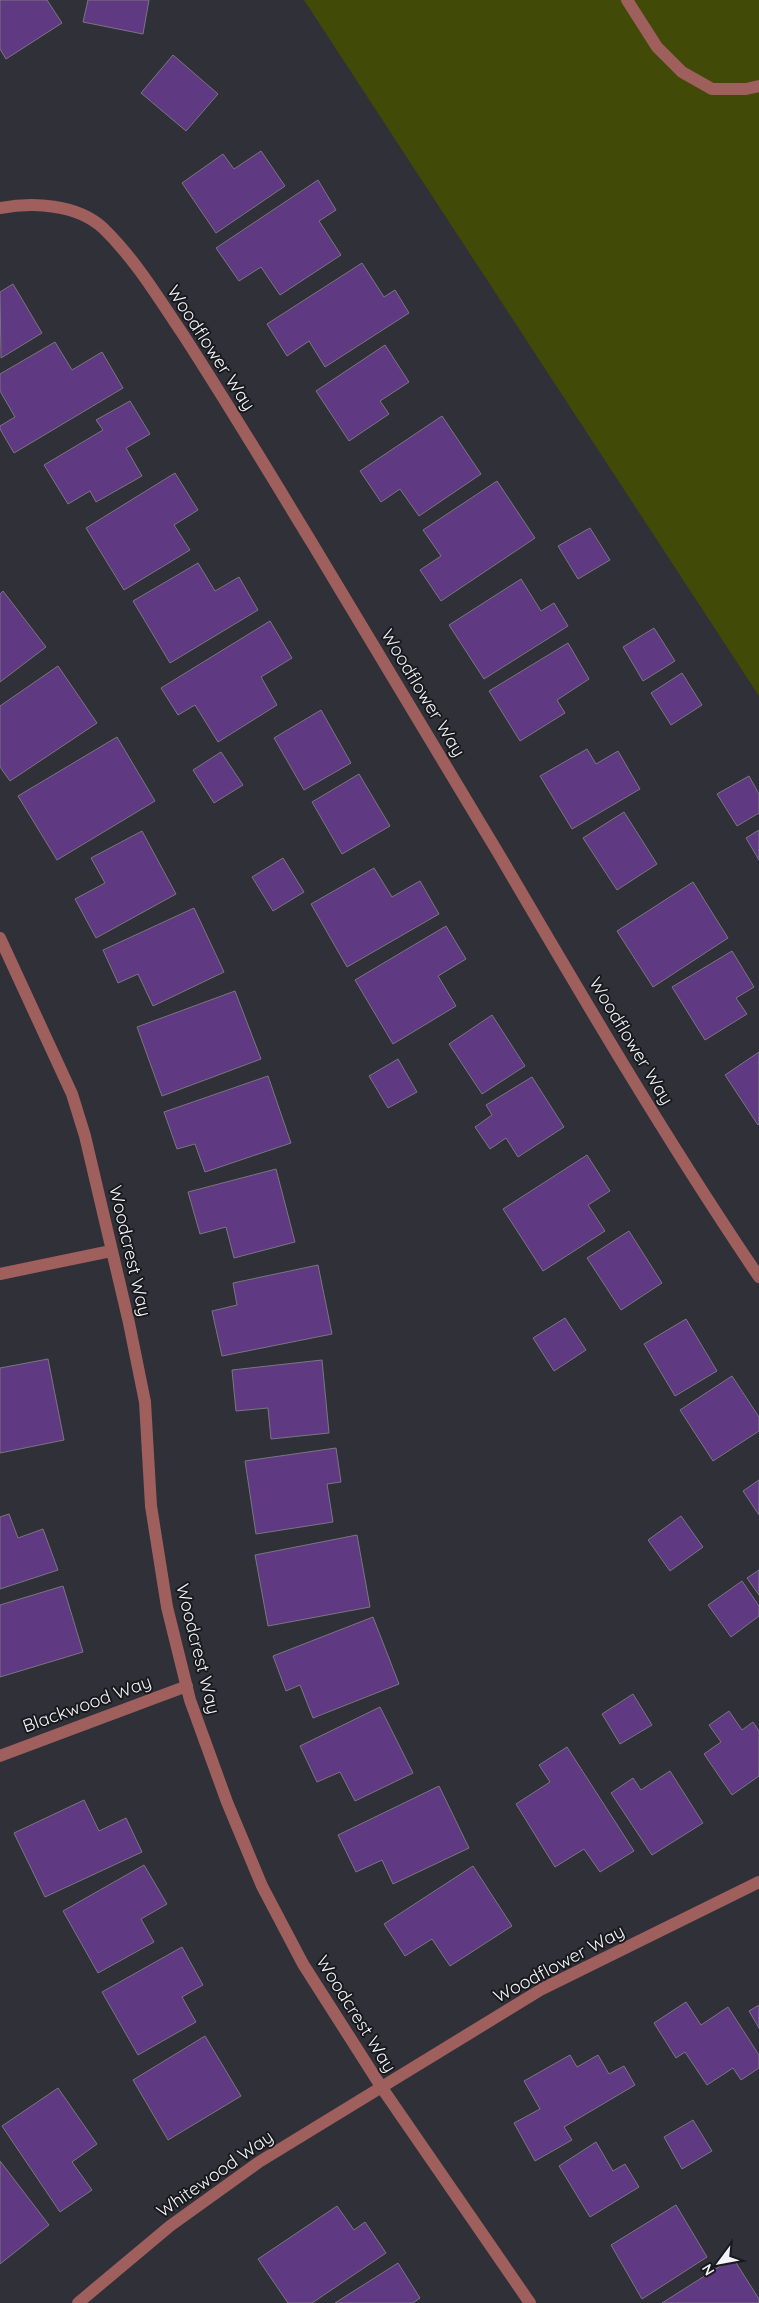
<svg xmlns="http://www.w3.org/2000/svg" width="759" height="2303" viewBox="0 0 759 2303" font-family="Quicksand,sans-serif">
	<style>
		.green { fill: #424a08 }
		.building { fill: #603983; stroke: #7a767f }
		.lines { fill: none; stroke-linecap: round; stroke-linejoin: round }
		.minor { stroke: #9e5f5d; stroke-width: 12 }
		.labels { text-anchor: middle; stroke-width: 4; stroke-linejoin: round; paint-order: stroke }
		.street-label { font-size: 18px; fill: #f3f3f9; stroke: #18191c }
	</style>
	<rect width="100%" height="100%" fill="#303039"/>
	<path class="green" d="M 304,0 L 759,0 L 759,696 Z"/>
	<path class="building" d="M 0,0 L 47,0 L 62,23 L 6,59 L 0,49 Z
		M 88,0 L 149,0 L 143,34 L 83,22 Z
		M 173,55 L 218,94 L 186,131 L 141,93 Z
		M 261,151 L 285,186 L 216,233 L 182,183 L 223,154 L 234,169 Z
		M 318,180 L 336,210 L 319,221 L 341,255 L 280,295 L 261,267 L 239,281 L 216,248 Z
		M 362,263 L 384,297 L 395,290 L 409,313 L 325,367 L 309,341 L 287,356 L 267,324 Z
		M 13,284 L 42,333 L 1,358 L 0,292 Z
		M 55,342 L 72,370 L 102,352 L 123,388 L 14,453 L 0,429 L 0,426 L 15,417 L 0,391 L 0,374 Z
		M 385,345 L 409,382 L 380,401 L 389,414 L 349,441 L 316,391 Z
		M 130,401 L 150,434 L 126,448 L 142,476 L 96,502 L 90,491 L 68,504 L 44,465 L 103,430 L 96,420 Z
		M 442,416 L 481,474 L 419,516 L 400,489 L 381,502 L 360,471 Z
		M 175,473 L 198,510 L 174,525 L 190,550 L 124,590 L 86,528 Z
		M 497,481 L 535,538 L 441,601 L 420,570 L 441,556 L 423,530 Z
		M 590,528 L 610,560 L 578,579 L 558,546 Z
		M 198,563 L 215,591 L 239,577 L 258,610 L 170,663 L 133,601 Z
		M 521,579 L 541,611 L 554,603 L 568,626 L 484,679 L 449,625 Z
		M 3,591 L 46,647 L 0,682 L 0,594 Z
		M 270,621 L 292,658 L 261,677 L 277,705 L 218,742 L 195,705 L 178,715 L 161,688 Z
		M 654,628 L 675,661 L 643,681 L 623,647 Z
		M 568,643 L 589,679 L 557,700 L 565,713 L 520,741 L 489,691 Z
		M 58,666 L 97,723 L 10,781 L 0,767 L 0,706 Z
		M 682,673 L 702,705 L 671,725 L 651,693 Z
		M 321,710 L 351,763 L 304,790 L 274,738 Z
		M 117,737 L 155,801 L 57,860 L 18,796 Z
		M 587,749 L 596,764 L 618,751 L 640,789 L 572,829 L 540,776 Z
		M 221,752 L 243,785 L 214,803 L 193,770 Z
		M 359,774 L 390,826 L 342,854 L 312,802 Z
		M 749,776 L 759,794 L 759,813 L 737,826 L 717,794 Z
		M 624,812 L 657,864 L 617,890 L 583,838 Z
		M 759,830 L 759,860 L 746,838 Z
		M 142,831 L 176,894 L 96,938 L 75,899 L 105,883 L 91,858 Z
		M 283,858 L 304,892 L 273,911 L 252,877 Z
		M 374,868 L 392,897 L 420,881 L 439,914 L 347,967 L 311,904 Z
		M 693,882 L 728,938 L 653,987 L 617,931 Z
		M 194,908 L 224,972 L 153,1006 L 138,974 L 118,983 L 103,950 Z
		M 446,926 L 466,959 L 438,976 L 456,1006 L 393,1044 L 355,980 Z
		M 732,951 L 754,987 L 736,998 L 747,1014 L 705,1040 L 672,987 Z
		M 235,991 L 261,1059 L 162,1096 L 137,1027 Z
		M 492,1015 L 525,1066 L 482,1094 L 449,1044 Z
		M 759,1052 L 759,1124 L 758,1125 L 725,1075 Z
		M 398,1059 L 417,1092 L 388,1108 L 369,1076 Z
		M 268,1076 L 291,1143 L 205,1172 L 195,1144 L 177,1149 L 164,1112 Z
		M 532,1077 L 564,1127 L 518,1157 L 506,1138 L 490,1149 L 475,1127 L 492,1115 L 486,1105 Z
		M 587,1155 L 610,1191 L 588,1205 L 605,1231 L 543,1271 L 503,1209 Z
		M 276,1169 L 295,1242 L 234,1258 L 226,1227 L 200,1234 L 188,1192 Z
		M 629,1231 L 662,1283 L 621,1310 L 587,1258 Z
		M 318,1265 L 332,1334 L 222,1356 L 212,1311 L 237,1305 L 233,1283 Z
		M 565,1318 L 586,1350 L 554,1371 L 533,1338 Z
		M 686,1319 L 717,1371 L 675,1396 L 644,1344 Z
		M 48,1359 L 64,1440 L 0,1453 L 0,1368 Z
		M 322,1360 L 329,1433 L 271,1439 L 268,1408 L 236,1411 L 232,1370 Z
		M 732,1376 L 759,1417 L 759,1431 L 713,1461 L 680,1410 Z
		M 336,1448 L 341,1482 L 327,1484 L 333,1522 L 256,1534 L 245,1461 Z
		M 759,1480 L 759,1515 L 743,1491 Z
		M 9,1514 L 18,1538 L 43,1529 L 58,1570 L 0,1589 L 0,1517 Z
		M 681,1516 L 703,1547 L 670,1571 L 648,1540 Z
		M 357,1535 L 370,1607 L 268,1626 L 255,1555 Z
		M 759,1570 L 759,1595 L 747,1578 Z
		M 742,1581 L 759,1606 L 759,1616 L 731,1637 L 708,1605 Z
		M 63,1586 L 83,1652 L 0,1677 L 0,1605 Z
		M 373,1617 L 399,1684 L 313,1718 L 300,1685 L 286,1691 L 273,1656 Z
		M 633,1694 L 652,1725 L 620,1744 L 602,1714 Z
		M 380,1707 L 413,1773 L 355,1801 L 340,1772 L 317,1782 L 300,1746 Z
		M 729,1711 L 742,1730 L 753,1722 L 759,1731 L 759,1776 L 732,1795 L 704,1754 L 721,1742 L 709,1725 Z
		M 567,1747 L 634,1851 L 600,1872 L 584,1849 L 555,1867 L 516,1804 L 550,1782 L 539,1765 Z
		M 670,1771 L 703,1823 L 652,1855 L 611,1793 L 633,1778 L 641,1790 Z
		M 439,1786 L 469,1848 L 393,1884 L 382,1860 L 356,1872 L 338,1835 Z
		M 84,1800 L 99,1831 L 126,1818 L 142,1852 L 45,1897 L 14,1833 Z
		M 144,1865 L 167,1904 L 141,1919 L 154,1942 L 98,1973 L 63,1911 Z
		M 473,1866 L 512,1926 L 450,1966 L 432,1939 L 405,1956 L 384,1924 Z
		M 182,1947 L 203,1985 L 182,1997 L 196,2022 L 138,2055 L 102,1992 Z
		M 686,2002 L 701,2025 L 728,2007 L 759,2055 L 759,2068 L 741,2080 L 733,2068 L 707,2085 L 685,2052 L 676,2058 L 654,2023 Z
		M 759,2005 L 759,2028 L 749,2011 Z
		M 205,2036 L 241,2096 L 168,2140 L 133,2080 Z
		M 570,2055 L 577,2067 L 598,2055 L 609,2074 L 624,2066 L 635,2085 L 564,2127 L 572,2140 L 535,2161 L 514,2123 L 540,2109 L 524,2081 Z
		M 58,2088 L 97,2144 L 72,2162 L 92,2190 L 60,2212 L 2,2126 Z
		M 693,2120 L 712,2151 L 682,2169 L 664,2137 Z
		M 596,2142 L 613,2171 L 625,2164 L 639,2187 L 590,2217 L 559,2166 Z
		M 0,2161 L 49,2225 L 0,2264 Z
		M 676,2205 L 707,2257 L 642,2299 L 611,2245 Z
		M 337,2206 L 354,2230 L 365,2222 L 386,2253 L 312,2303 L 288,2303 L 258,2259 Z
		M 733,2258 L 759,2299 L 759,2303 L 662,2303 Z
		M 398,2263 L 420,2298 L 413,2303 L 335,2303 Z"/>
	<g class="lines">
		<path class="minor" d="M 627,0 L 657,47 L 682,72 L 712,89 L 746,89 L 759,86
			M 0,208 C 33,202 77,204 103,228 C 136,260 159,299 184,336 C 228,404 270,474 312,543 C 375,647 438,751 500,856 C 583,998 667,1141 759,1277
			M 0,938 L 72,1094 L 85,1136 L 129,1323 L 145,1402 L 151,1506 L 167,1607 L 190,1700 L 227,1802 L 262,1886 L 303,1964 L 382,2088 L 530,2303
			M 0,1274 L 111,1251
			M 0,1756 L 187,1686
			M 78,2303 L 170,2226 L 259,2162 L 542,1989 L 759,1882"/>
	</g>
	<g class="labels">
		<g class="street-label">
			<text transform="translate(211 348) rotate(57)" y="6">Woodflower Way</text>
			<text transform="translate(423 693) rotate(59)" y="6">Woodflower Way</text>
			<text transform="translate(631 1041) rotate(59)" y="6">Woodflower Way</text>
			<text transform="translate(130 1251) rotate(77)" y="6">Woodcrest Way</text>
			<text transform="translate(198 1649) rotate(76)" y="6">Woodcrest Way</text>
			<text transform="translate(87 1704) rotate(-20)" y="6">Blackwood Way</text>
			<text transform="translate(559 1964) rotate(-28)" y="6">Woodflower Way</text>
			<text transform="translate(356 2014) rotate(58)" y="6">Woodcrest Way</text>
			<text transform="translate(215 2174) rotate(-35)" y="6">Whitewood Way</text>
		</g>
	</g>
	<g transform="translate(719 2263) rotate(238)" stroke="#18191c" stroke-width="4" paint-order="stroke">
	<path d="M0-4L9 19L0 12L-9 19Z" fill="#f3f3f9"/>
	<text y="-8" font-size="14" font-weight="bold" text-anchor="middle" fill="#f3f3f9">N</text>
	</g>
</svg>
